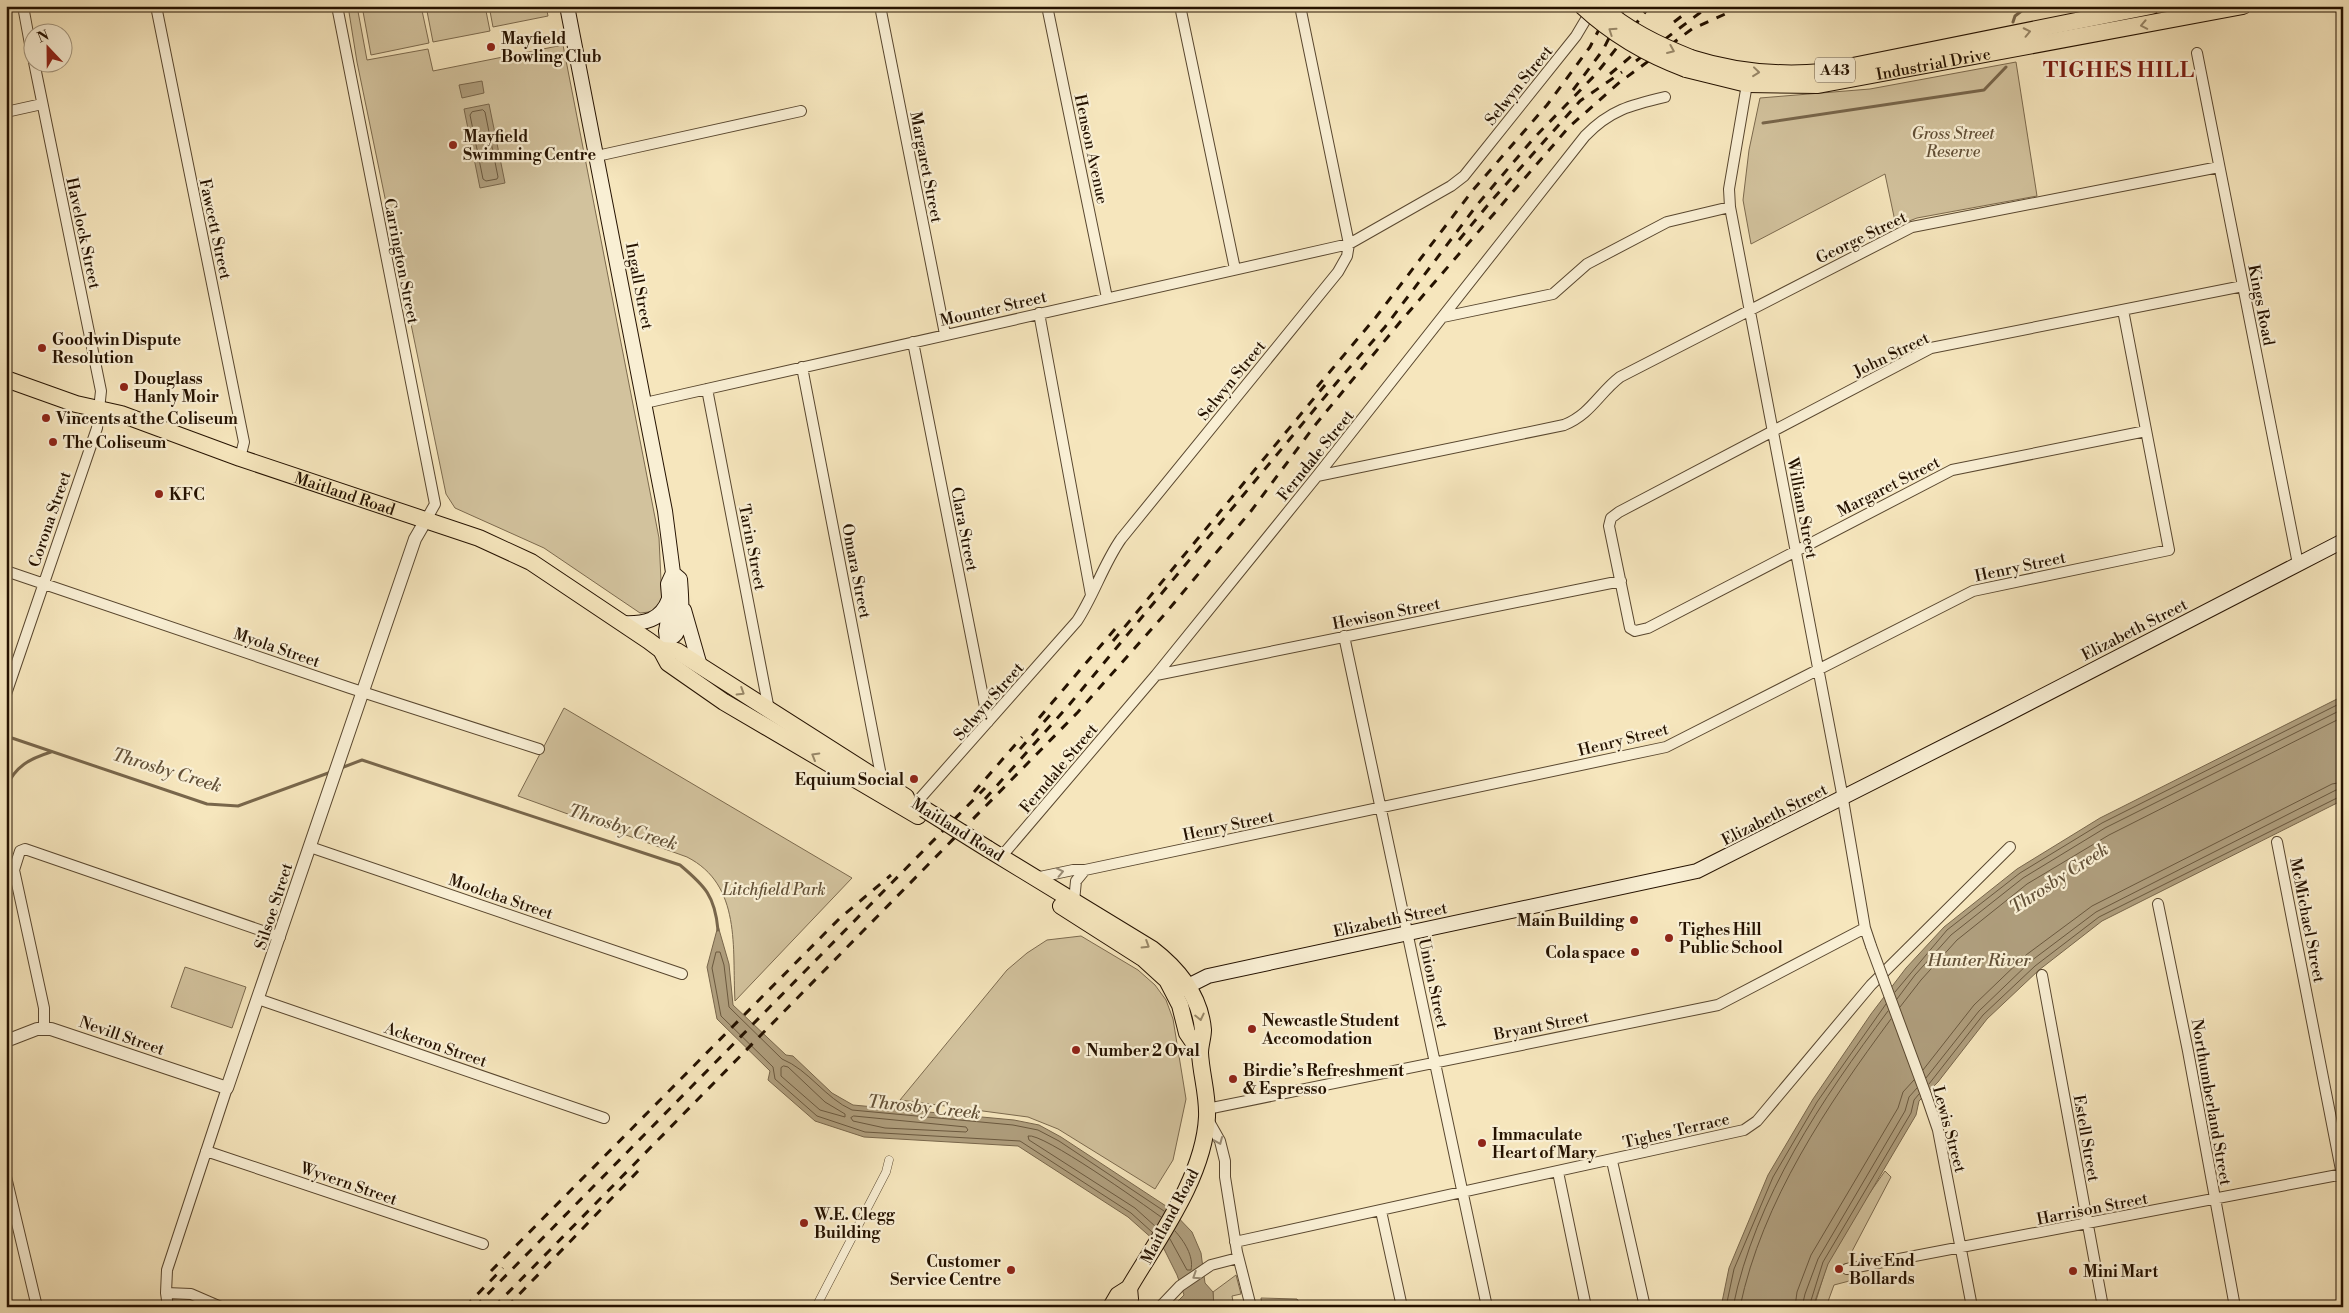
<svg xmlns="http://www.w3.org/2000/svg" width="2349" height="1313" viewBox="0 0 2349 1313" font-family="'Libre Bodoni',serif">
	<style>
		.green { fill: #d2c29d; stroke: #7c6a4e }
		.water { fill: #af9e7d; stroke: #78664b }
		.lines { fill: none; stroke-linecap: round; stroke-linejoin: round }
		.shore { stroke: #6a583e; stroke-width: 1 }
		.stream { stroke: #78664b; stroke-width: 3 }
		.pedestrian-casing { stroke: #59472f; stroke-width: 9 }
		.minor-casing { stroke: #59472f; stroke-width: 12 }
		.tertiary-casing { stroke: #59472f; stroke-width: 14 }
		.secondary-casing { stroke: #251200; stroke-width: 16 }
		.primary-casing { stroke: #251200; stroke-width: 18 }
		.trunk-casing { stroke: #251200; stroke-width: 18 }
		.pedestrian { stroke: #f9efd4; stroke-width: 8 }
		.minor { stroke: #f9efd4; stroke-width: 10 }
		.tertiary { stroke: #f9efd4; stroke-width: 12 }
		.secondary { stroke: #f9efd4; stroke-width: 14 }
		.primary { stroke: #f6e6bd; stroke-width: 16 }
		.trunk { stroke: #f6e6bd; stroke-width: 16 }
		.rail { stroke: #251200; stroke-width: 3; stroke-dasharray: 9 9; stroke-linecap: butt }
		.minor-bridge-casing { stroke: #59472f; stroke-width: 12; stroke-linecap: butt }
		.primary-bridge-casing { stroke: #251200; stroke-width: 18; stroke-linecap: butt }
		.trunk-bridge-casing { stroke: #251200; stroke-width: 18; stroke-linecap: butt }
		.minor-bridge { stroke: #f9efd4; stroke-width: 10 }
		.primary-bridge { stroke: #f6e6bd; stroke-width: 16 }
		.trunk-bridge { stroke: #f6e6bd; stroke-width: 16 }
		.oneway { stroke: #988768 }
		.oneway2 { stroke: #9a8c75 }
		.poi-dot { fill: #8f2418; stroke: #f9efd4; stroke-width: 2 }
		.labels { text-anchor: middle; stroke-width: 4.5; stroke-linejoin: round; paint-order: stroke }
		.shield { fill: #f9efd4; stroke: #655440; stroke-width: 1 }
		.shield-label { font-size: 15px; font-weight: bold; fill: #251200 }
		.poi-label { font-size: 16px; font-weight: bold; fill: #251200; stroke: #f9efd4; text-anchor: start }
		.street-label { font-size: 16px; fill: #251200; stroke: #f9efd4 }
		.park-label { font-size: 16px; font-style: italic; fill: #625037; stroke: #f9efd4 }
		.water-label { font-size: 18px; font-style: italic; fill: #635138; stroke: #f9efd4 }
		.district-label { font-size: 21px; font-weight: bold; letter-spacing: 1px; fill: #7a1f14; stroke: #f9efd4 }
	</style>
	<rect width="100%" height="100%" fill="#f6e6bd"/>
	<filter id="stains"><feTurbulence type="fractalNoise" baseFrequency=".004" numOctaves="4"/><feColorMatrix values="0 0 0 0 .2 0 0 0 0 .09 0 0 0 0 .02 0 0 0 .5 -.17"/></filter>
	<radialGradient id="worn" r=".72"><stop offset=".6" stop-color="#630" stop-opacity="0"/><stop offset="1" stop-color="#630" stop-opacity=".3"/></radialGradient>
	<path class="green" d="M 348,6 L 357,6 L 367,60 L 428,49 L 433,71 L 563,45 L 659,538 L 662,602 L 658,611 L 640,613 L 544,548 L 455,508 L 446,494 L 357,62 Z
		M 362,6 L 421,6 L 429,43 L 371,55 Z
		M 426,6 L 485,6 L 490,31 L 433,42 Z
		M 489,6 L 546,6 L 548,16 L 493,27 Z
		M 2016,62 L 2037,196 L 1917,218 L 1896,226 L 1885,174 L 1751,244 L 1743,200 L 1749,150 L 1760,98 L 1870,89 Z
		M 564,708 L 852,878 L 735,1001 C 732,948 742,885 687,857 L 518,796 Z
		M 1081,936 L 1138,970 L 1155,985 L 1166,1000 L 1173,1019 L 1186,1099 L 1173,1160 L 1155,1189 L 1058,1129 L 1028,1117 L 900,1100 L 1007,970 L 1027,953 L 1047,940 Z
		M 185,967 L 246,987 L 232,1028 L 171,1007 Z
		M 1885,1171 L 1891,1177 L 1849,1257 L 1853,1280 L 1834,1285 L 1826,1307 L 1814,1307 L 1832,1249 L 1838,1246 L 1848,1224 Z
		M 1236,1275 L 1241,1294 L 1232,1296 L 1234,1307 L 1214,1307 L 1213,1292 Z
		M 1261,1298 L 1297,1299 L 1302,1307 L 1262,1307 Z"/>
	<path class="water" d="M 482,81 L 484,93 L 462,98 L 459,85 Z
		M 489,104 L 505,183 L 480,188 L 464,109 Z
		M 2343,696 L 2343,800 L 2102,921 L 2039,970 L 1987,1019 L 1938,1082 L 1919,1101 L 1916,1115 L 1828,1264 L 1813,1307 L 1721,1307 L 1729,1268 L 1768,1175 L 1813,1099 L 1871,1014 L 1906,968 L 1944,927 L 2017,869 L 2100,818 Z
		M 718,926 L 729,964 L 733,1005 L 786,1055 L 793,1056 L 832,1093 L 853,1105 L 1014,1120 L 1039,1125 L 1061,1137 L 1169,1208 L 1192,1232 L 1201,1253 L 1205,1283 L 1213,1292 L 1214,1307 L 1179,1307 L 1178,1301 L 1184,1295 L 1177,1275 L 1164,1249 L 1128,1217 L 1018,1146 L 864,1137 L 815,1121 L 768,1080 L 770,1071 L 717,1019 L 707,967 Z"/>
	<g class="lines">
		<path class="shore" d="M 483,110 L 485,112 L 498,177 L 497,179 L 486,181 L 483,179 L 470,115 L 472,112 Z
			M 1895,992 L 1947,930 L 2020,873 L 2102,823 L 2343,702
			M 1897,999 L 1915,975 L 1951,935 L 2023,878 L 2105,828 L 2343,709
			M 1900,1007 L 1921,980 L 1957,940 L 2027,884 L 2109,835 L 2343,717
			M 784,1066 L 788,1067 L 825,1102 L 845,1114 L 845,1117 L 820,1110 L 781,1076 L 781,1068 Z
			M 1923,1070 L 1974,1005 L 2026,955 L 2092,906 L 2332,784 L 2343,782
			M 1926,1078 L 1979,1011 L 2031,961 L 2096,912 L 2336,790 L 2343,789
			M 1929,1084 L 1983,1015 L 2035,966 L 2099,917 L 2343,795
			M 854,1116 L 966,1127 L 968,1130 L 966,1132 L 885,1128 L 853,1121 L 851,1118 Z
			M 1156,1227 L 1135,1208 L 1029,1140 L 1028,1136 C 1042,1132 1143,1204 1161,1217
			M 1152,1232 L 1131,1213 L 1020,1141 L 865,1132 L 817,1116 L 775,1079 L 773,1067 L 721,1016 L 712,968 L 716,952 L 720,952 L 724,965 L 729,1007 L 782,1059 C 809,1070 825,1098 852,1110 L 1013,1125 L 1038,1130 L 1059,1141 L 1164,1211
			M 1170,1239 L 1187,1270 L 1191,1270 C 1194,1256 1184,1241 1175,1231
			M 1726,1307 L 1734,1269 L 1773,1177 L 1817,1102 L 1886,1004
			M 1733,1307 C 1755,1198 1822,1099 1888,1011
			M 1740,1307 C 1762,1201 1828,1104 1891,1019
			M 1795,1307 L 1797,1292 L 1811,1255 L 1898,1108 L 1903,1092 L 1914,1080
			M 1802,1307 L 1805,1294 L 1818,1259 L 1905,1111 L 1909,1097 L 1917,1088
			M 1809,1307 L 1823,1262 L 1911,1113 L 1914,1100 L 1919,1094"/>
		<path class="stream" d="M 2013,22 L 2015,16 L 2028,6
			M 1763,123 L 1984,90 L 2006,67
			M 6,736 L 207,804 L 238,806 L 331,772
			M 341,768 L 362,760 L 680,865 C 705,886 715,896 718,930
			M 6,787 C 16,766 29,759 51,752"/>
		<defs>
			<path id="pedestrian" d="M 816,1307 L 886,1172 L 889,1160"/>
			<path id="minor" d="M 23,6 L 32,55
				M 156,6 L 244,442 L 240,458
				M 337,6 L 435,504 L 426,520
				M 880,6 L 945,334
				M 1047,6 L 1107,298
				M 1180,6 L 1235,269
				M 2197,53 L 2298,564
				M 1747,84 L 1729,189 L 1730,207 L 1841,788 L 1865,928 L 1871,946
				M 6,112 L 42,104
				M 597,156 L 801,111
				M 1039,313 L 1091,595
				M 1443,317 L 1553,294 L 1587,264 L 1667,222 L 1730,207
				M 913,342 L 988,722
				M 802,367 L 882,781
				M 707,389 L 769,710
				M 645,403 L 1349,244 L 1451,186 L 1464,176 L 1576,36 L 1592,9
				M 2146,431 L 1952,470 L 1648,628 L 1635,631 L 1630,628 L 1609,526 L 1611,518 L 1619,512 L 1931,348 L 2243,286
				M 1317,476 L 1564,425 C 1591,414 1599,393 1620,377 L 1912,227 L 2219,167
				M 6,571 L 350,688 L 539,749
				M 1344,636 L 1487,1307
				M 1156,675 L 1621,581
				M 6,694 L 97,428 L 101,391 L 34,62
				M 916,803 L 1077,621 C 1094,595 1103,565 1121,539 L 1338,272 L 1347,256 L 1349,244 L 1300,6
				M 2277,842 L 2343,1180
				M 310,847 L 682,974
				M 1001,857 L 1156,675 L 1317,476 L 1585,136 C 1610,110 1631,105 1665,97
				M 1035,878 L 1073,870 L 1085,870 L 1666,747 L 1973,591 L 2169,550 L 2123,310
				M 1074,901 L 1076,881 L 1085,870
				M 2158,904 L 2188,1051 L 2235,1307
				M 2042,975 L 2103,1307
				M 258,999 L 604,1118
				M 44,1027 L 44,1008 L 14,870 L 20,851 L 25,849 L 280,937
				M 1926,1095 L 1938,1130 L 1972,1307
				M 1207,1109 L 1718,1005 L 1865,928
				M 1207,1118 L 1220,1141 L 1225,1161 L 1225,1177 L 1237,1252 L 1251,1307
				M 206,1151 L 483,1244
				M 1612,1161 L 1645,1307
				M 1558,1172 L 1586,1307
				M 6,1177 L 37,1307
				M 1381,1211 L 1402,1307
				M 1235,1242 L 1744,1130 L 1757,1121 L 1871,985 L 2010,847
				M 1847,1269 L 2343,1174
				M 166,1293 L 191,1294 L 221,1307
				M 168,1307 L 166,1293 L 167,1270 L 227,1088
				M 1160,1307 L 1180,1286 L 1211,1265 L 1238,1258"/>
			<path id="tertiary" d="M 6,1041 L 37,1029 L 51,1029 L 227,1088 L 415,539 L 426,520"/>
			<path id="secondary" d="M 567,6 L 665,511 L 673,573 L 668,584 L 670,609 L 666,631 L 667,640
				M 684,610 L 700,666
				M 622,623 C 644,624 661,621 669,599
				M 664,645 C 667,639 672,639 676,634 C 684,623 681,594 680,579 L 673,573
				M 1178,991 L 1208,976 L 1697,871 L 1998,719 L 2343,541"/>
			<g id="primary">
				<path id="s1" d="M 6,379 L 76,404 L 121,414 L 240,458 L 479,538 L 531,562 L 649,641 L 661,650 L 668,663 L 724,702 L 918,816"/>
				<path d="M 661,650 L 677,651 L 906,797"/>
				<path d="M 988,849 L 1152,949 C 1178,969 1200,995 1203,1030 C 1203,1037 1200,1045 1200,1053 C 1201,1074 1208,1095 1207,1117 C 1204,1177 1159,1237 1129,1288 L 1118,1295 L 1111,1307"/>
				<path d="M 1061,906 L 1144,959 L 1167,980 L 1180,1005 L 1187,1033 L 1200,1052"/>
				<path d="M 1125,1307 L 1130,1299 L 1129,1288"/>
			</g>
			<g id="trunk">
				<path d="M 1691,58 C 1735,72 1777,76 1823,72 L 2151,6"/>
				<path id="s2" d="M 1686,69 L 1747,84 L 1818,85 L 2243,6"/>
			</g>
		</defs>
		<use href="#pedestrian" class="pedestrian-casing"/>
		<use href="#minor" class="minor-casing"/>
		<use href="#tertiary" class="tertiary-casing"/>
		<use href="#secondary" class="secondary-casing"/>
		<use href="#primary" class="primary-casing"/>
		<use href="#trunk" class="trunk-casing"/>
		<use href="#pedestrian" class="pedestrian"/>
		<use href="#minor" class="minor"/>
		<use href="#tertiary" class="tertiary"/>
		<use href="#secondary" class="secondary"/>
		<use href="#primary" class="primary"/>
		<use href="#trunk" class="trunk"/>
		<path class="rail" d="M 1674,22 L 1695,6
			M 1636,61 L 1709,6
			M 1610,74 L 1640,49
			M 1573,90 L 1603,50 L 1625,6
			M 1459,240 L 1492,200 L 1580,101 L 1622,72
			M 1317,387 L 1376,317 L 1473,190 L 1547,105 L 1590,47 L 1611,6
			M 1113,641 L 1325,385
			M 1039,718 L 1115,629
			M 1020,749 L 1050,715
			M 974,792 L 1022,737
			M 985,799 L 1069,705 L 1338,381 L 1385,327 L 1477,205 L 1534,138 L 1596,74 L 1650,6
			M 491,1271 L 840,918 L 891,875
			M 465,1307 L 503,1268
			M 475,1307 L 985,788
			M 494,1307 L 1078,712 L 1164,615 L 1251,511 L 1316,424 L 1401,321 L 1569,127 L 1620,82 L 1692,29 L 1743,6
			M 507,1307 L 638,1171"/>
		<defs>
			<path id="minor-bridge" d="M 1871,946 L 1926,1095"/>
			<path id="primary-bridge" d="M 924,809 L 988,849"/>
			<path id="trunk-bridge" d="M 1582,6 C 1612,34 1648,55 1686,69
				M 1600,6 C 1627,30 1658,45 1691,58"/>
		</defs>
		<use href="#minor-bridge" class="minor-bridge-casing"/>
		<use href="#primary-bridge" class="primary-bridge-casing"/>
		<use href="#trunk-bridge" class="trunk-bridge-casing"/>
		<use href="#minor-bridge" class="minor-bridge"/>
		<use href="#primary-bridge" class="primary-bridge"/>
		<use href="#trunk-bridge" class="trunk-bridge"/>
	</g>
	<defs><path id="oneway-chevron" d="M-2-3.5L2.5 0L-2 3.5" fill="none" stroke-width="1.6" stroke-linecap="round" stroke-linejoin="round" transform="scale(1.25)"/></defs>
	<g class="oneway">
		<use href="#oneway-chevron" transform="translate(2144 25) rotate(169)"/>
		<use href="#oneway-chevron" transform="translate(1612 31) rotate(-146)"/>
		<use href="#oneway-chevron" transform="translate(2027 32) rotate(-12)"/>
		<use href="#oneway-chevron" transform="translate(1671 50) rotate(23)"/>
		<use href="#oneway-chevron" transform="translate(1756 72) rotate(6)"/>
		<use href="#oneway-chevron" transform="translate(741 692) rotate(32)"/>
		<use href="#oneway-chevron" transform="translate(815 756) rotate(-150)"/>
		<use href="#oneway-chevron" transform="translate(1146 945) rotate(32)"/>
		<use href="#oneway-chevron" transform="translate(1200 1017) rotate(77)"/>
	</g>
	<g class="oneway2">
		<use href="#oneway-chevron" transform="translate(1060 872) rotate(-12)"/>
		<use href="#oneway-chevron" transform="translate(1219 1141) rotate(67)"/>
		<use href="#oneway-chevron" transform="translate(1196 1276) rotate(147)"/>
	</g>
	<g class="poi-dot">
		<circle cx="491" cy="47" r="5"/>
		<circle cx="453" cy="145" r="5"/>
		<circle cx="42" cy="348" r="5"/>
		<circle cx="124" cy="387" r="5"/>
		<circle cx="46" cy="418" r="5"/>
		<circle cx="53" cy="442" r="5"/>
		<circle cx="159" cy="494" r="5"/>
		<circle cx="914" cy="779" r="5"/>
		<circle cx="1634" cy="920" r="5"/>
		<circle cx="1669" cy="938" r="5"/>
		<circle cx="1635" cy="952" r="5"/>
		<circle cx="1252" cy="1029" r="5"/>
		<circle cx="1076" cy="1050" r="5"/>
		<circle cx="1233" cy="1079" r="5"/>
		<circle cx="1482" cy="1143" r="5"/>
		<circle cx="804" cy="1223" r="5"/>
		<circle cx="1839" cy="1269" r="5"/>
		<circle cx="1011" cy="1270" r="5"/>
		<circle cx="2073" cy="1271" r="5"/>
	</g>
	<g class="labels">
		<rect class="shield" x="1815" y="57.5" width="40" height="25" rx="4"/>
		<g class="shield-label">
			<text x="1835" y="75">A43</text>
		</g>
		<g class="poi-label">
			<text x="501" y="44">Mayfield<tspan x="501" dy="18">Bowling Club</tspan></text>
			<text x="463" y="142">Mayfield<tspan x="463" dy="18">Swimming Centre</tspan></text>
			<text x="52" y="345">Goodwin Dispute<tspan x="52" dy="18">Resolution</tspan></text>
			<text x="134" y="384">Douglass<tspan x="134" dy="18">Hanly Moir</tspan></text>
			<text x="56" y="424">Vincents at the Coliseum</text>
			<text x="63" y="448">The Coliseum</text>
			<text x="169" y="500">KFC</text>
			<text x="904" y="785" text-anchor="end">Equium Social</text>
			<text x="1624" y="926" text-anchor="end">Main Building</text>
			<text x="1679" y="935">Tighes Hill<tspan x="1679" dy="18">Public School</tspan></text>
			<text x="1625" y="958" text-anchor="end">Cola space</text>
			<text x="1262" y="1026">Newcastle Student<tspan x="1262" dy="18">Accomodation</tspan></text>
			<text x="1086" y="1056">Number 2 Oval</text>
			<text x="1243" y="1076">Birdie’s Refreshment<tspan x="1243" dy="18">&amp; Espresso</tspan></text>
			<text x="1492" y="1140">Immaculate<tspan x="1492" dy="18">Heart of Mary</tspan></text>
			<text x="814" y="1220">W.E. Clegg<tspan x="814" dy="18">Building</tspan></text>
			<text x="1849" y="1266">Live End<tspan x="1849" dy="18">Bollards</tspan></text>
			<text x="1001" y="1267" text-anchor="end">Customer<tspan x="1001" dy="18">Service Centre</tspan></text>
			<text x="2083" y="1277">Mini Mart</text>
		</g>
		<g class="street-label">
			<text dy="6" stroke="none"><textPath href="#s2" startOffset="251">Industrial Drive</textPath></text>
			<text transform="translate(1518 85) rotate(-51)" y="6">Selwyn Street</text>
			<text transform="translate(1092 149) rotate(78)" y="6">Henson Avenue</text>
			<text transform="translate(927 167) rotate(79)" y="6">Margaret Street</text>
			<text transform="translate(216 229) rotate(78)" y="6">Fawcett Street</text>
			<text transform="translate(84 233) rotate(78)" y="6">Havelock Street</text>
			<text transform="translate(1861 237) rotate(-26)" y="6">George Street</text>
			<text transform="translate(402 261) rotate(79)" y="6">Carrington Street</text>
			<text transform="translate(640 286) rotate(79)" y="6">Ingall Street</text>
			<text transform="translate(2262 305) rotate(79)" y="6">Kings Road</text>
			<text transform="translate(993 308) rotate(-13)" y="6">Mounter Street</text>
			<text transform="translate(1891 354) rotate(-26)" y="6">John Street</text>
			<text transform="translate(1231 380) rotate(-51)" y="6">Selwyn Street</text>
			<text transform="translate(1315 455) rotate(-51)" y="6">Ferndale Street</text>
			<text transform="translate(1888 486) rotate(-27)" y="6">Margaret Street</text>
			<text dy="6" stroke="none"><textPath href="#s1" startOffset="358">Maitland Road</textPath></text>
			<text transform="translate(1803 508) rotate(79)" y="6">William Street</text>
			<text transform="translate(49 519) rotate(-71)" y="6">Corona Street</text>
			<text transform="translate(965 529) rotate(79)" y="6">Clara Street</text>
			<text transform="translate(753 547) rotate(79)" y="6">Tarin Street</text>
			<text transform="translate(2020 566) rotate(-12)" y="6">Henry Street</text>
			<text transform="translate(857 571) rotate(79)" y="6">Omara Street</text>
			<text transform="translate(1386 613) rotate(-11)" y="6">Hewison Street</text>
			<text transform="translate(2134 629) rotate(-27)" y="6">Elizabeth Street</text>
			<text transform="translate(277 647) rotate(19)" y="6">Myola Street</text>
			<text transform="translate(988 701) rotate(-49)" y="6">Selwyn Street</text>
			<text transform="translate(1623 739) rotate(-14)" y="6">Henry Street</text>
			<text transform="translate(1058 768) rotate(-50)" y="6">Ferndale Street</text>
			<text transform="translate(1774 814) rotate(-27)" y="6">Elizabeth Street</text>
			<text transform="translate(1228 825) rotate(-12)" y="6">Henry Street</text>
			<text transform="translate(958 829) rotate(32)" y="6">Maitland Road</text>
			<text transform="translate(501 896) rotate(19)" y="6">Moolcha Street</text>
			<text transform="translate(273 906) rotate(-72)" y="6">Silsoe Street</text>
			<text transform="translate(1390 919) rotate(-12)" y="6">Elizabeth Street</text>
			<text transform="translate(2308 920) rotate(79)" y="6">McMichael Street</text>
			<text transform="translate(1434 983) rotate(78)" y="6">Union Street</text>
			<text transform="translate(1541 1025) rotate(-11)" y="6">Bryant Street</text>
			<text transform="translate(122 1035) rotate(19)" y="6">Nevill Street</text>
			<text transform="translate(436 1044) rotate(19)" y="6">Ackeron Street</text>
			<text transform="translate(2212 1102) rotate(80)" y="6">Northumberland Street</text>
			<text transform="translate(1950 1129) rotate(75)" y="6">Lewis Street</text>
			<text transform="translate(1676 1130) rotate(-13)" y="6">Tighes Terrace</text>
			<text transform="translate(2087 1138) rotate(80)" y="6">Estell Street</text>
			<text transform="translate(349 1183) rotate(19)" y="6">Wyvern Street</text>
			<text transform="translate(2092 1208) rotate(-11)" y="6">Harrison Street</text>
			<text transform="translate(1169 1216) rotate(-62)" y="6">Maitland Road</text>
		</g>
		<g class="park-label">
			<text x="1953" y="139">Gross Street<tspan x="1953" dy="18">Reserve</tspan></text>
			<text x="774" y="895">Litchfield Park</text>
		</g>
		<g class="water-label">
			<text transform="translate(167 770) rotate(17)" y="6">Throsby Creek</text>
			<text transform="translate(623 827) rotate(18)" y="6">Throsby Creek</text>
			<text transform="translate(2059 878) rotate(-33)" y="6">Throsby Creek</text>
			<text x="1979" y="966">Hunter River</text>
			<text transform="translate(924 1107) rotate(6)" y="6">Throsby Creek</text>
		</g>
		<g class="district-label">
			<text x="2119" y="77">TIGHES HILL</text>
		</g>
	</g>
	<rect width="2349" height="1313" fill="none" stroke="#f6e6bd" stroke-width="25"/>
	<rect x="8" y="8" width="2334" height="1298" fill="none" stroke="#251200" stroke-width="2.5"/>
	<rect x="12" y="12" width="2324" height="1288" fill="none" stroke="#251200"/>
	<g transform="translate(48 48) rotate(338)"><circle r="24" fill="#f9efd4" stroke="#a4977f"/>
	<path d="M0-4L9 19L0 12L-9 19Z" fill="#8f2418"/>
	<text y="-8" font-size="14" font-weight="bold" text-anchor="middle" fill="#251200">N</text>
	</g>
	<rect width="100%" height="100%" filter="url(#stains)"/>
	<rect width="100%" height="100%" fill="url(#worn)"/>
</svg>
